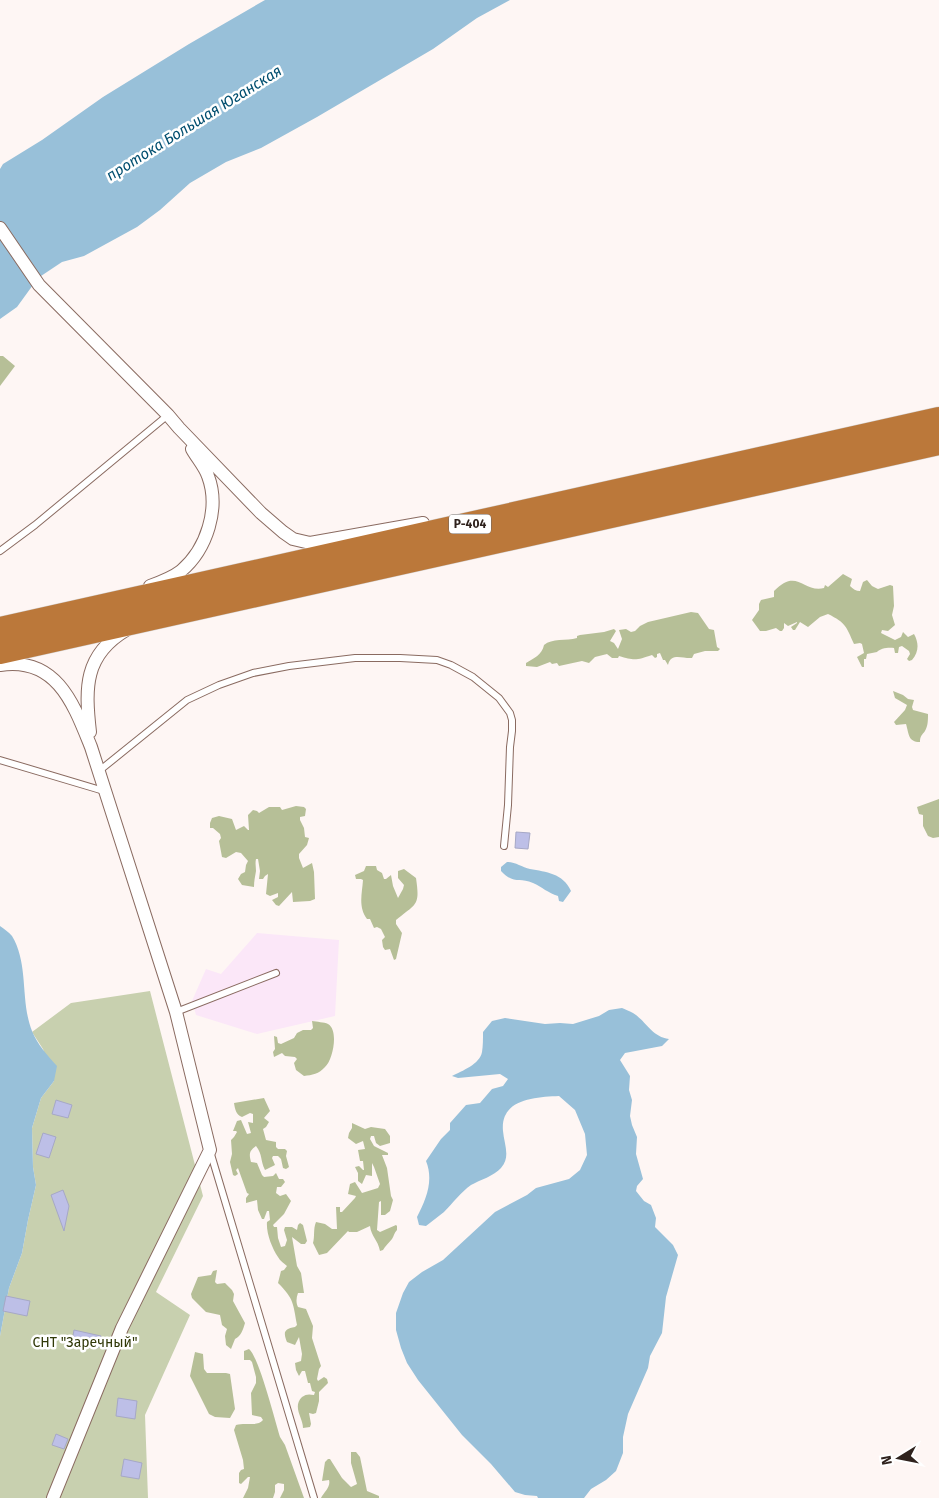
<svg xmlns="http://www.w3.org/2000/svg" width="939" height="1498" viewBox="0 0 939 1498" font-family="'Fira Sans',sans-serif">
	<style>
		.industrial { fill: #fbe7f8 }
		.green { fill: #c8d0af }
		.forest { fill: #b6bf97 }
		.water { fill: #98c0d9 }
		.building { fill: #bdbfe7; stroke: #a6a8c6 }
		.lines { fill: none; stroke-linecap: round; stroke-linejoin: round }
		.lane-casing { stroke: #8a6b61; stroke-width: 8 }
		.street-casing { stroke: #8a6b61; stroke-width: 14 }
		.highway-casing { stroke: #d5d3d2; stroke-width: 25 }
		.lane { stroke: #fff; stroke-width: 6 }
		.street { stroke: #fff; stroke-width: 12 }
		.highway { stroke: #bb783a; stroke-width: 24 }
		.labels { text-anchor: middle; stroke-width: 5; stroke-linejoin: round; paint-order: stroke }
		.shield { fill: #fff; stroke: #6d6461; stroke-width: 1 }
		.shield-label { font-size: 12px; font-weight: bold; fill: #2f221d }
		.park-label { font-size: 14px; fill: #313908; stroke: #fff }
		.water-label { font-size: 15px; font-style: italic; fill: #004e6f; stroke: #fff }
	</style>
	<rect width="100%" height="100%" fill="#fef6f4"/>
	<path class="industrial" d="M 257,933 L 339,940 L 335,1016 L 257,1034 L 196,1015 L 192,1001 L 206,969 L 221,974 Z"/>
	<path class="green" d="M 150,991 L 203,1196 L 156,1292 L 190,1315 L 145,1415 L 148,1498 L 0,1498 L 0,1336 L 9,1288 L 22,1253 L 28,1220 L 36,1185 L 33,1167 L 32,1128 L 41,1098 L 54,1081 L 43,1049 L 32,1032 L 71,1003 Z"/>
	<path class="forest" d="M 0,356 L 3,356 L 15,366 L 0,386 Z
		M 843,574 L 852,579 L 850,586 C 853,589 856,591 860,591 L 863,582 L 867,580 L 872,586 L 878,589 L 890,585 L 893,586 L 894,606 L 892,615 L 895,625 L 888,631 L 882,630 L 881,633 L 895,640 L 901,637 L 903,632 L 908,637 L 914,634 C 919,643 919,652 912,660 L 909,661 L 907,659 L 910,654 L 909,651 L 902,646 L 899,647 L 898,653 L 895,653 L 894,648 C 889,647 880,648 877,652 L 867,654 L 866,659 L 864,659 L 864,667 L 862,667 L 857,657 L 864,653 L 862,644 L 860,643 L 854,644 C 846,626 846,623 828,614 L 820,617 L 808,627 L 800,622 L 795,630 L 793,630 L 791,627 L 797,623 L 797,622 L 788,626 L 784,623 L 784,628 L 782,631 L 780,631 L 776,628 L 766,631 L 760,631 L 752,620 L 759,610 L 759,604 L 761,600 L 774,597 L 774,591 C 797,567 803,593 824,588 L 825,585 L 828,587 Z
		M 691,612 L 698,613 L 709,629 L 714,630 L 717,647 L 720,649 L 718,651 L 705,651 L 694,654 L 692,658 C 683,659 671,652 668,665 L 665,660 L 663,660 L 660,653 L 657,654 L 657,657 L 655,658 L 652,655 C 637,660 635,661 619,656 L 618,658 L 612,658 L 607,654 L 595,657 L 589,663 L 582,661 L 559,666 L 557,663 L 552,664 L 550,662 L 537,667 L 526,666 L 526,663 C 534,658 542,655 544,645 C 552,638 566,641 577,638 L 577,636 L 580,635 L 604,632 L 614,629 L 616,631 L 610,641 L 614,643 L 618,649 L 622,639 L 619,630 L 626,629 L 631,632 L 635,631 L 640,626 L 648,622 Z
		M 893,691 L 903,695 L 908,699 L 914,700 L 912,707 L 913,710 L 928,714 C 928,720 928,726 925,731 C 922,735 920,736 920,742 C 908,742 909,734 906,724 L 896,725 L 894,722 L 905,710 L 907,705 L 895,698 Z
		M 939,799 L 939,837 L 933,838 L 928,836 L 923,826 L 923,815 L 919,814 L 917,807 Z
		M 296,806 L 304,807 L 306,809 L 305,816 L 300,817 L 300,820 L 304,828 L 305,837 L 309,838 L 307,845 L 299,854 L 299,858 L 303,868 L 312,863 L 314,872 L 315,899 L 310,901 L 293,902 L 292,892 L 279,906 L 276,905 L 272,900 L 278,897 L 278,893 L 270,896 L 266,894 L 268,874 L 265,876 L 263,879 L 259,879 L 260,871 L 258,859 L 256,859 C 255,864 256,867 256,871 C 255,877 254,881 254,887 L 242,885 L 238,879 L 241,874 L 245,872 L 246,865 L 248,861 L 241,853 L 236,852 L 226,858 L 222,857 L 219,841 L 221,838 L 220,834 L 213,828 L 210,828 L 210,823 L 212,818 L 219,816 L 232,819 L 236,830 L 244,826 L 248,830 L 249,830 L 248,815 L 253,810 L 257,811 L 259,813 L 269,807 L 280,807 L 282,810 Z
		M 366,866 L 376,866 L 377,870 L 382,873 L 384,879 L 386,879 L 391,875 L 393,886 L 398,898 L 403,889 L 404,885 L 398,878 L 398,871 L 404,869 L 416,878 C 420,906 417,903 396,920 L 396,924 L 402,933 L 396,959 L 394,960 L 390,949 L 385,950 L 383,947 L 382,940 L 385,937 L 381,929 L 377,927 L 374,928 L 370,919 L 367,919 C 358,907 362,894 363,880 L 361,879 L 356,879 L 355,875 L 364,871 Z
		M 312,1021 C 317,1022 324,1022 328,1024 C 339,1030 333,1060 325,1067 C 319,1074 312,1075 304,1076 L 296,1070 L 294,1063 L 297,1059 L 295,1057 L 285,1056 L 282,1053 L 274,1057 L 273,1052 L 275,1049 L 274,1036 L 277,1037 L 278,1043 L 281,1044 L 294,1038 L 297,1033 L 303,1030 L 311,1030 L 313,1028 Z
		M 264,1098 L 270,1111 L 264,1118 L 269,1122 L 266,1127 L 263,1129 L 266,1140 L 276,1142 L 276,1147 L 278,1149 L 285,1149 L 287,1151 L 286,1156 L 289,1167 L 286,1169 L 283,1168 L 281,1159 L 278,1156 L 273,1156 L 272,1158 L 275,1165 L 265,1170 C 260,1160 263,1155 256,1146 C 249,1151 249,1154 251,1162 L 257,1163 L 262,1175 L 264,1177 L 273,1176 L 276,1173 L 279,1179 L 283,1179 L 285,1182 L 281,1187 L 277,1187 L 276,1193 L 280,1196 L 286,1194 L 291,1201 L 284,1214 L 273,1225 L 274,1227 L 277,1227 L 278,1238 L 281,1247 L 285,1246 L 287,1240 L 284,1230 L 285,1227 L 292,1227 L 297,1230 L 298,1225 L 300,1223 L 303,1225 L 307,1241 L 305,1244 L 301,1244 L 292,1237 L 297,1266 L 301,1273 L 304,1293 L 298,1293 C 296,1298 296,1303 298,1307 L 306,1309 L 313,1326 L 312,1338 L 321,1366 L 319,1369 L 317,1379 L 318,1381 L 324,1377 L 327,1379 L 328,1383 L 319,1392 L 319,1401 L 316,1413 L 313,1414 L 309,1413 L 311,1424 L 310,1427 L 303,1428 C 303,1418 292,1407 302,1397 C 306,1394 309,1394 314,1395 L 315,1392 L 312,1391 L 310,1383 L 308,1383 L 305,1371 L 302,1371 L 299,1376 L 296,1370 L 295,1363 L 301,1361 L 302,1354 L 299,1337 L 295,1345 L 287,1342 C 283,1332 284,1329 295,1327 L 297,1325 C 293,1303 294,1299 278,1283 L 281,1271 L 284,1270 L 287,1266 C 284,1263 280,1261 278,1257 C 272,1248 266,1233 267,1222 L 270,1220 L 269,1211 L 267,1211 L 264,1219 L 262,1219 L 258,1210 L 257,1200 L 246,1203 L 246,1198 L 249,1194 L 247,1193 L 238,1168 L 236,1170 L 238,1174 L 235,1176 L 233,1175 L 230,1162 L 232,1154 L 231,1140 L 234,1137 L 237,1132 L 236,1131 L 233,1131 L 237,1121 L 241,1120 L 247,1134 L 251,1133 L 248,1122 L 253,1123 L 253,1114 L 250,1113 L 242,1117 C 236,1115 235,1109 234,1103 Z
		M 352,1123 L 365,1129 L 371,1127 L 385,1129 L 390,1136 L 390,1143 L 380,1146 L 376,1143 L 374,1136 L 371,1136 L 370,1139 L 374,1146 L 388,1153 L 388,1155 L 382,1155 L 387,1168 L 391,1196 L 393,1200 L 390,1211 L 385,1215 L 381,1215 L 381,1201 L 379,1202 L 377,1230 L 380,1232 L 396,1225 L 397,1226 L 397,1230 C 394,1233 394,1236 392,1239 C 389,1243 385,1246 383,1250 L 380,1251 C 378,1240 371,1236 370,1226 L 357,1232 L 349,1232 L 348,1231 L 327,1253 L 319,1255 L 313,1243 C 315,1236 313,1229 316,1222 L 325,1224 L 332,1229 L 337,1229 L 336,1207 L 340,1207 L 340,1212 L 342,1212 L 355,1198 L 356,1196 L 348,1194 L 350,1184 L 355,1182 L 362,1193 L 378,1188 L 380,1184 L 374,1167 L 372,1163 L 372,1176 L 366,1175 L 362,1184 L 358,1181 L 358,1173 L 355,1167 L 359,1166 L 363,1170 L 364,1170 L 363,1161 L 360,1161 L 358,1150 L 365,1149 L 363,1141 L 356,1144 L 348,1138 L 349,1133 L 352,1128 Z
		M 217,1270 L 215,1282 L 217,1284 L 225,1283 L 232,1290 L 234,1294 L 233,1301 L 245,1323 C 243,1330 241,1336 235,1339 L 231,1349 L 226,1345 L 225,1336 L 227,1329 L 222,1325 L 220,1315 L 206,1312 L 192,1298 L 191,1294 L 198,1277 L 211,1275 L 213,1271 Z
		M 249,1349 C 259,1357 275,1421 280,1437 L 285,1445 L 304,1498 L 280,1498 L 284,1490 L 284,1484 L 278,1483 L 275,1485 L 275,1492 L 273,1498 L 243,1498 L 248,1488 L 250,1477 L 248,1477 L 241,1484 L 239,1483 L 239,1473 L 241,1470 L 244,1469 L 243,1460 L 234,1430 L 236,1425 C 246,1422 257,1427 263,1420 L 261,1417 L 252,1415 L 251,1393 L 256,1383 L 256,1377 L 252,1362 L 250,1360 L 244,1360 L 244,1351 Z
		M 195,1352 L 203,1354 L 204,1369 L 207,1373 L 226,1373 L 230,1374 L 235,1409 L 230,1418 L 215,1417 L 209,1414 L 190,1376 Z
		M 351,1452 L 356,1452 L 360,1457 L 367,1491 L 379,1496 L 379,1498 L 321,1498 C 324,1492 331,1487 329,1480 L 322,1481 L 325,1462 L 328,1459 L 330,1459 L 342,1478 L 351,1487 L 357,1484 L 351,1463 Z"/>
	<path class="water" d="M 265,0 L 510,0 L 477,18 L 433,49 L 317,117 L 261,148 L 226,162 L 190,183 L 160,210 L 137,227 L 84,256 L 62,262 L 38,278 L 17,307 L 0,319 L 0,169 L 3,164 L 42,140 L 103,97 L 189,44 Z
		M 507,862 C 515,862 522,867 530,869 C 546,872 563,873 571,891 L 563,902 L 559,901 L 558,896 C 548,893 542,887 533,883 C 519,877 514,885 501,871 L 501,867 Z
		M 0,926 C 4,929 9,932 12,936 C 29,964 20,1001 32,1031 C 37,1044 48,1056 57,1066 L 54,1081 L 41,1098 L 32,1128 L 33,1167 L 36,1185 L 28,1220 L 22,1253 L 9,1288 L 0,1336 Z
		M 622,1008 C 625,1009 629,1011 633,1013 C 646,1021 652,1037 669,1039 L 662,1046 L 625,1053 L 620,1060 L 630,1076 L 629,1090 L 632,1100 L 630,1116 L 632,1125 L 637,1137 L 636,1154 L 643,1179 L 637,1186 L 636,1191 L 644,1201 L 651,1205 L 656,1218 L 655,1227 L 673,1245 L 678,1255 L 666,1297 L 662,1333 L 650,1356 L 648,1368 L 628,1414 L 623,1437 L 623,1453 L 616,1471 L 606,1480 L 591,1489 L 584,1498 L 538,1498 L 537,1496 L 525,1495 L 515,1492 L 491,1464 L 462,1435 L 418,1380 L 407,1363 L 401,1348 L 396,1330 L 396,1313 L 403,1293 L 409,1282 L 422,1272 L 443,1260 L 495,1212 L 527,1195 L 536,1188 L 569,1179 L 580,1170 L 587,1155 L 585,1134 L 575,1110 L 559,1096 C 535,1097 500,1099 503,1131 C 504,1144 511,1157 501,1168 C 494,1176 480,1180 471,1185 C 461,1192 453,1203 444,1212 C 438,1217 432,1221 426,1226 L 419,1225 L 417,1217 C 426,1199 434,1181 426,1161 L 441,1139 L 450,1130 L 450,1123 L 466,1105 L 480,1103 L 492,1089 L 503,1086 L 508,1079 L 500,1074 L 458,1078 L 452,1076 C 462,1071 480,1064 482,1052 C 483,1046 483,1039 483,1032 L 492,1021 L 505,1018 L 545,1024 L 560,1023 L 573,1024 L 599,1016 L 609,1010 Z"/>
	<path class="building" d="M 516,832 L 530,833 L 528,849 L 515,848 Z
		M 56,1100 L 72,1105 L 68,1118 L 52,1114 Z
		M 43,1133 L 56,1137 L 49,1158 L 36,1154 Z
		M 63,1190 L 69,1206 L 64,1231 L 51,1195 Z
		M 6,1296 L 30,1301 L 27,1316 L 3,1311 Z
		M 74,1330 L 101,1336 L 98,1348 L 72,1342 Z
		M 118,1398 L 137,1401 L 135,1419 L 116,1416 Z
		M 56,1434 L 68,1439 L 64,1449 L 52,1445 Z
		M 124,1459 L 142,1463 L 139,1479 L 121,1476 Z"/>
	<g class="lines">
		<defs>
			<path id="lane" d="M 0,551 L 35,525 L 168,415
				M 0,760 L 104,791
				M 99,771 L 187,700 L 219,685 L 253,673 L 289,666 L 355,658 L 400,658 L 437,660 L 451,665 L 473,677 L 499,698 L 510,713 L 512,720 L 512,731 L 510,747 L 508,805 L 504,846
				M 176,1012 L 276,973
				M 210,1151 L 314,1498"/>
			<path id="street" d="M 0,228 L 39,285 L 168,415 L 179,428 L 261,513 L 283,532 L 293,539 L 310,543 L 423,523
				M 150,586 C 161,582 172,578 181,571 C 207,549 220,508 208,476 C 205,467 197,458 192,449
				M 0,665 C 57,656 74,705 91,747 L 176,1012 L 210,1150 L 122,1328 L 53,1498
				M 90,732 C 85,688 84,655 126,630"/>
			<path id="highway" d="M 0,629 L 939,419
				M 0,652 L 939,443"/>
		</defs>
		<use href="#lane" class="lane-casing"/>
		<use href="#street" class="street-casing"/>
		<use href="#highway" class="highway-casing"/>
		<use href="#lane" class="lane"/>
		<use href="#street" class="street"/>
		<use href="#highway" class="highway"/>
	</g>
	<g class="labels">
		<rect class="shield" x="449" y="514.5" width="42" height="19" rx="4"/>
		<g class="shield-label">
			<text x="470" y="528">Р-404</text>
		</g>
		<g class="park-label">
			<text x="85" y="1347">СНТ "Заречный"</text>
		</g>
		<g class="water-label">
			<text transform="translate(194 123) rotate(-32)" y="5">протока Большая Юганская</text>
		</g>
	</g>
	<g transform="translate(899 1458) rotate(260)" stroke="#ffffff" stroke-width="4" paint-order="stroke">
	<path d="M0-4L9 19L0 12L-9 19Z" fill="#2f221d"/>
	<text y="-8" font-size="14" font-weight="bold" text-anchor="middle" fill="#2f221d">N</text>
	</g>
</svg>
